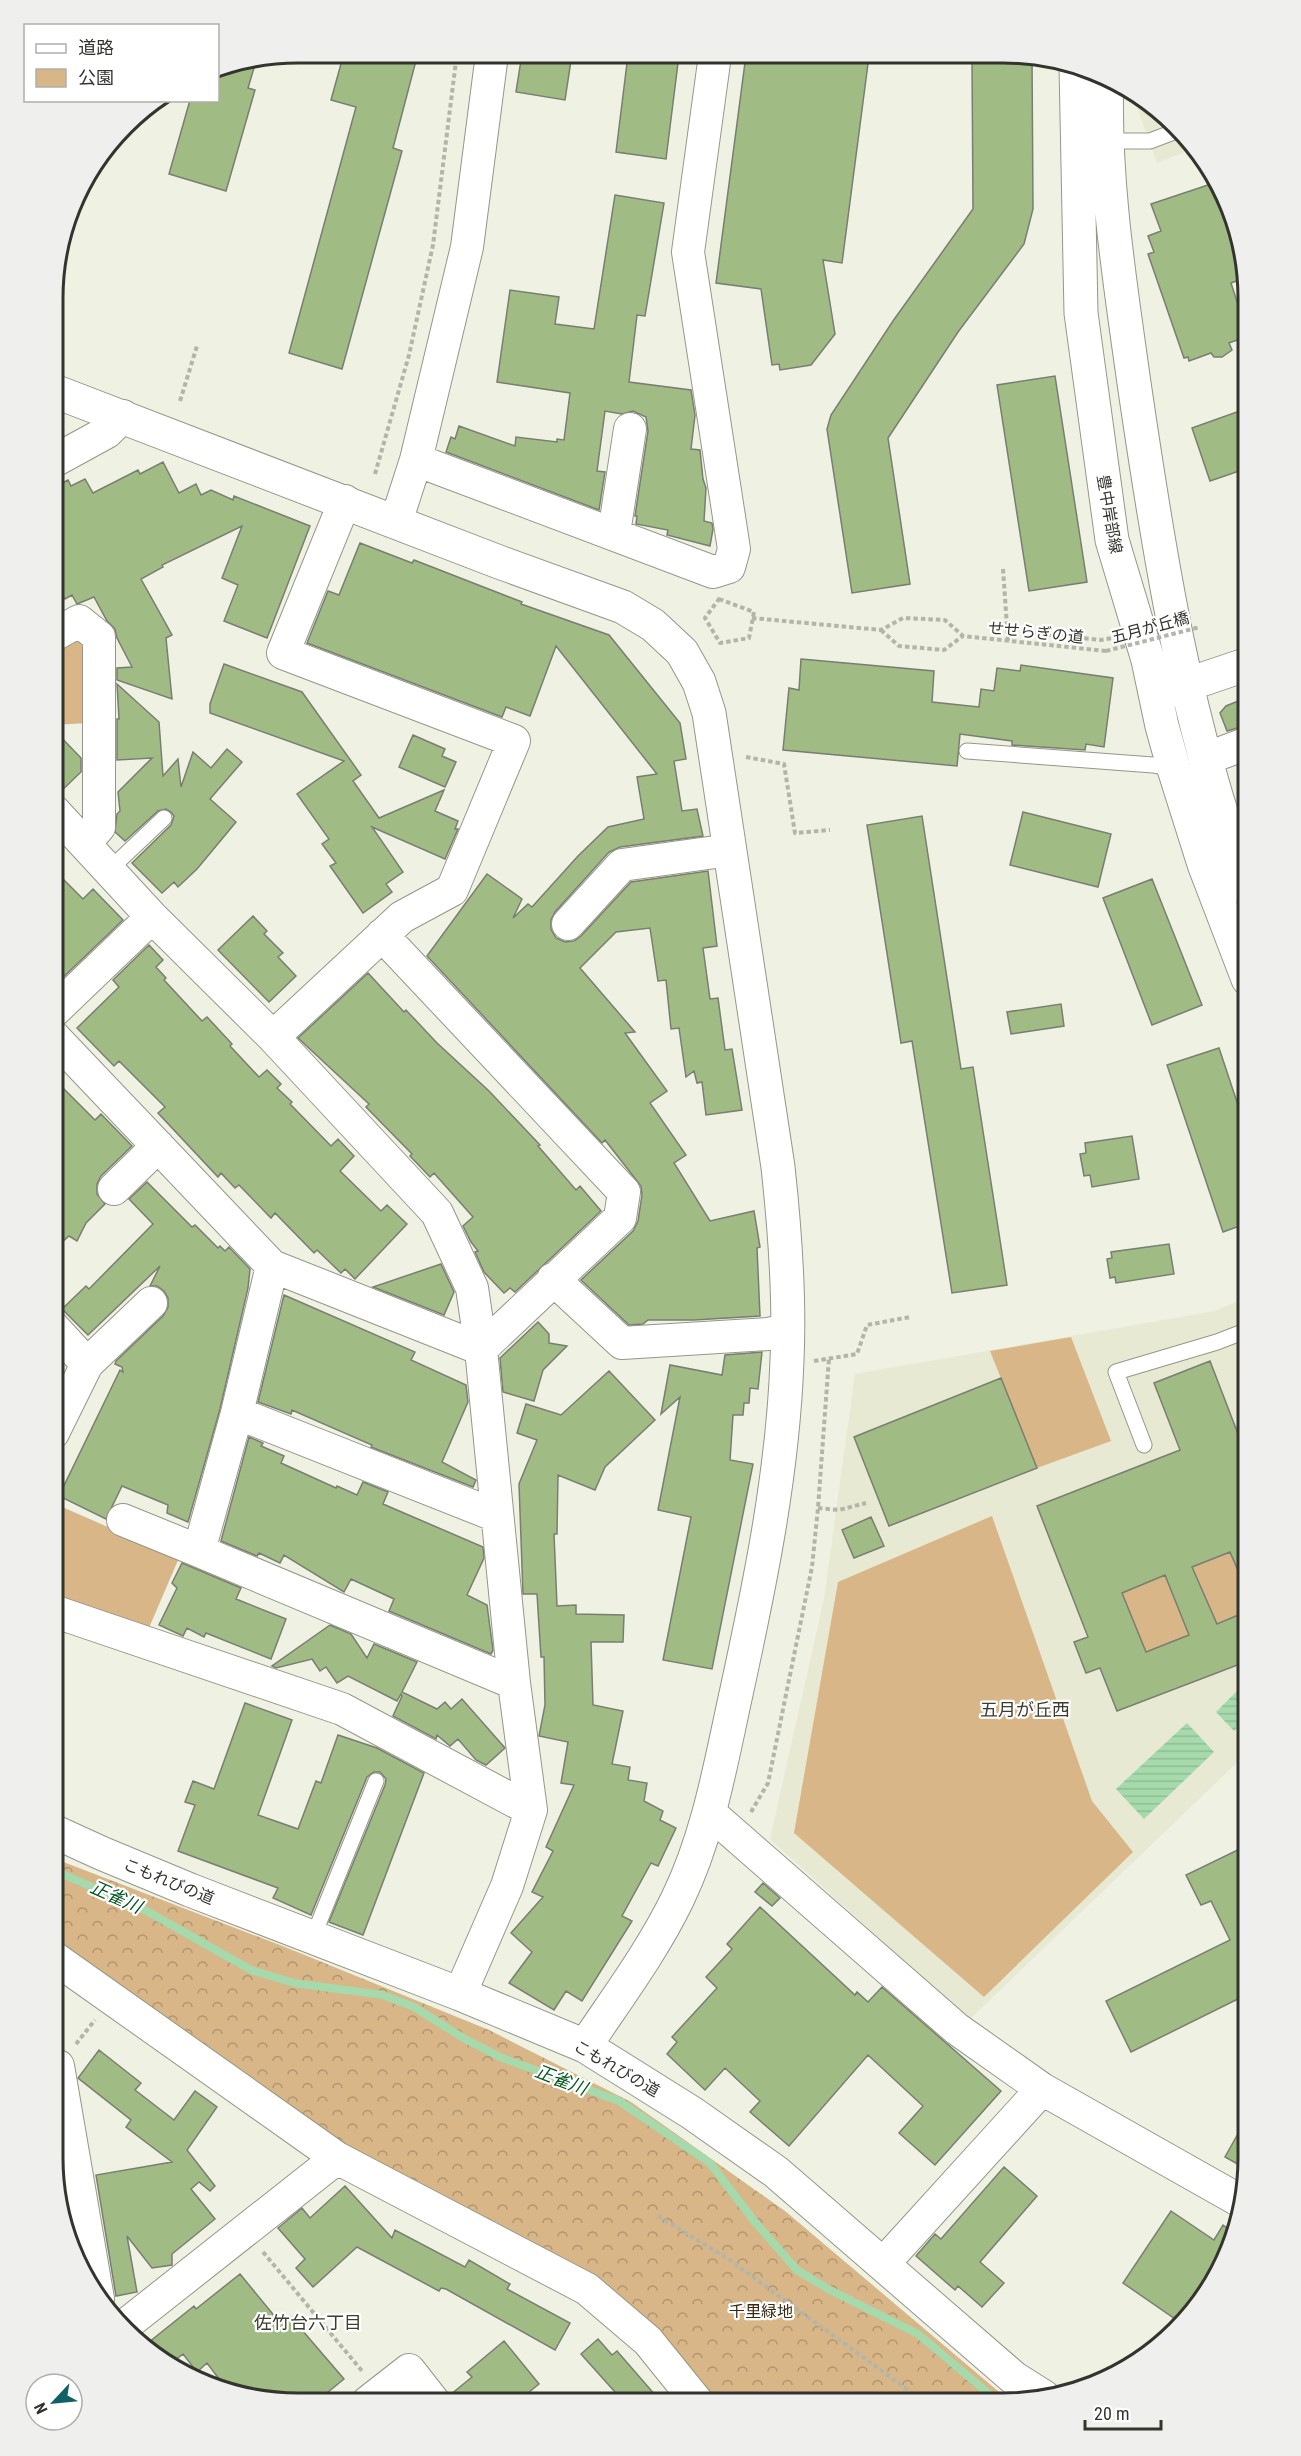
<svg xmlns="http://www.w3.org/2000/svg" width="1301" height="2456" viewBox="0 0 1301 2456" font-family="'Roboto Condensed','Noto Sans JP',sans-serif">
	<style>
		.built { fill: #e7e9d2 }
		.forest { fill: url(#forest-crowns) }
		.green { fill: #d8b687 }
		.water { fill: url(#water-rules) }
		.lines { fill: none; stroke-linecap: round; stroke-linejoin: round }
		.stream { stroke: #a6daac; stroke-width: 8 }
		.building { fill: #a0bc84; stroke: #787e72; stroke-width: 1.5; fill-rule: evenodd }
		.service-casing { stroke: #959788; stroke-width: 17 }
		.minor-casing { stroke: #959788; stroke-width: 34 }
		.tertiary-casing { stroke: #959788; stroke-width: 35 }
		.path { stroke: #b4b5a9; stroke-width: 4; stroke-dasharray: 4.5 3; stroke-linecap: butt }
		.service { stroke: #fff; stroke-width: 15 }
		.minor { stroke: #fff; stroke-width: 32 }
		.tertiary { stroke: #fff; stroke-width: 33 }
		.path-bridge { stroke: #b4b5a9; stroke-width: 4; stroke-dasharray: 4.5 3; stroke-linecap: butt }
		.labels { text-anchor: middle; stroke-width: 4.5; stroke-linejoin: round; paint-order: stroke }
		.street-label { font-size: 16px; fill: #34342e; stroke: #fff }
		.park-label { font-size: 16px; fill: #382810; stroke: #fff }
		.neighbourhood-label { font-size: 18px; fill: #3c3d31; stroke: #fff }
		.water-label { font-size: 18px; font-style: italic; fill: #075822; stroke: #fff }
		.rim { fill: none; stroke: #34342e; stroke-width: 3 }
	</style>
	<defs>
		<pattern id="forest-crowns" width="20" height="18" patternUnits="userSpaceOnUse" patternTransform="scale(1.5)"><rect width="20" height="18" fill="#d8b687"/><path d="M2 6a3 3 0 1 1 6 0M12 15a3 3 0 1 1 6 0" fill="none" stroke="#b0956f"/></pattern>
		<pattern id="water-rules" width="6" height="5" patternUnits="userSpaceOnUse" patternTransform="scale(1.5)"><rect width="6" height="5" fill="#a6daac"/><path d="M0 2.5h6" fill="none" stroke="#90bc94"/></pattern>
	</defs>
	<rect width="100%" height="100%" fill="#eff1e2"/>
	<path class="built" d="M 1138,95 L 1165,114 L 1195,148 L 1157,163 L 1137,107 Z
		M 1248,1297 L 1248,1350 L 1238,1355 L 1248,1379 L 1248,1752 L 969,2020 L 770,1839 L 824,1599 L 855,1374 L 1215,1311 Z"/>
	<path class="forest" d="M 53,1858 L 285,1947 L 489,2030 L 631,2102 L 785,2211 L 1011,2402 L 716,2403 L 658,2331 L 343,2149 L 53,1944 Z"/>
	<path class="green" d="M 75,629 L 88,640 L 88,723 L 54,725 L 54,641 Z
		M 1071,1337 L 1111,1441 L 1037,1468 L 990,1351 Z
		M 53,1503 L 179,1558 L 148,1630 L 53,1600 Z
		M 992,1516 L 1092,1801 L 1133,1852 L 984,1997 L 794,1833 L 838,1582 Z
		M 1099,1536 L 1208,1560 L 1230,1552 L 1248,1596 L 1248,1611 L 1161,1646 L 1157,1681 Z"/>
	<path class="water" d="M 1243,1685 L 1248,1690 L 1248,1718 L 1234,1731 L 1216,1712 Z
		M 1187,1723 L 1214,1752 L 1144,1819 L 1116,1789 Z"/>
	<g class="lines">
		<path class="stream" d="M 53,1870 L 145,1910 L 251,1970 L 294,1983 L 383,1995 L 414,2007 L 465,2039 L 500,2057 L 619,2101 L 710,2163 L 755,2222 L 797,2270 L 828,2289 L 918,2334 L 1000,2403"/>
	</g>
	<path class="building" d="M 344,53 L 418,53 L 393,148 L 402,151 L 342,369 L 289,353 L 356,107 L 331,100 Z
		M 522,54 L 572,54 L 565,100 L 516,92 Z
		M 628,55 L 679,55 L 666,159 L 616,152 Z
		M 746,55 L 869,56 L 842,263 L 823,260 L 835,334 L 811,365 L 780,370 L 779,364 L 772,365 L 761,289 L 716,283 Z
		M 972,57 L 1032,57 L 1033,209 L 1024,244 L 958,332 L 888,438 L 910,584 L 852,593 L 827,429 L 831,415 L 893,321 L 973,209 Z
		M 256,61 L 248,88 L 255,90 L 226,191 L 169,174 L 190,100 L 218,100 L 218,68 Z
		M 1217,182 L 1240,249 L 1245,278 L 1231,283 L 1248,336 L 1229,343 L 1232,350 L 1222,357 L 1214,357 L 1211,353 L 1189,361 L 1188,357 L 1184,358 L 1148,254 L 1154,252 L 1148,236 L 1161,231 L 1151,204 Z
		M 615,195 L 664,203 L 645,316 L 637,315 L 629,382 L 691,390 L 695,415 L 691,449 L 700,450 L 703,479 L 706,488 L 704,521 L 712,523 L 713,529 L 710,546 L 667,535 L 668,530 L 636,524 L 637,516 L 635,516 L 648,431 L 646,417 L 633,411 L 622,414 L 605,411 L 597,471 L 605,472 L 599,510 L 446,452 L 451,437 L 455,439 L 459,426 L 515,446 L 516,437 L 557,442 L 557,439 L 564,440 L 570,393 L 497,382 L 510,290 L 559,297 L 555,324 L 594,329 Z
		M 1055,376 L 1087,582 L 1029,591 L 997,385 Z
		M 1248,408 L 1248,468 L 1210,481 L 1192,428 Z
		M 163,462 L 179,493 L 196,484 L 201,495 L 211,490 L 233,500 L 234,496 L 310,526 L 267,638 L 224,621 L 238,585 L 222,578 L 242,526 L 162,565 L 163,567 L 141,579 L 172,635 L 166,638 L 172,699 L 117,680 L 117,668 L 132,667 L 117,638 L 115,629 L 107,621 L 94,597 L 77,604 L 72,595 L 65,599 L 54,579 L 54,487 L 68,480 L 71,486 L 85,479 L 93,493 L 138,470 L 140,474 Z
		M 360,543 L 412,563 L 414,560 L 522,602 L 521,604 L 609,635 L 680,723 L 686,759 L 674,761 L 682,811 L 697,809 L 703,836 L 620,847 L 609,852 L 555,912 L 551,920 L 551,929 L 556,938 L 565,942 L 574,941 L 581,936 L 631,882 L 708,871 L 717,946 L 703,948 L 710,999 L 718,998 L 725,1050 L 732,1049 L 742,1110 L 706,1115 L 702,1082 L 697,1083 L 694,1071 L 686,1077 L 679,1028 L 671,1029 L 666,980 L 658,981 L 650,928 L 616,932 L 580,968 L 635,1032 L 625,1033 L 667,1091 L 650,1103 L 686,1155 L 674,1163 L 710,1221 L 754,1211 L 760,1247 L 757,1248 L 760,1316 L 694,1320 L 648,1320 L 643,1324 L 629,1325 L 583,1282 L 581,1280 L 633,1231 L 638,1221 L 642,1195 L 641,1186 L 605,1140 L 602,1143 L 427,956 L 487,874 L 522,899 L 513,918 L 528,904 L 532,907 L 578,856 L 608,827 L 644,819 L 637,777 L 657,774 L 556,646 L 530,716 L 506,707 L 502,717 L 307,643 L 328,591 L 339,595 Z
		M 801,659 L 934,671 L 932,702 L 979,707 L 981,689 L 994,691 L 997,668 L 1020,671 L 1021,665 L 1113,678 L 1104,747 L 1086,744 L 1085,750 L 1012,745 L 1012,741 L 960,734 L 957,766 L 783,750 L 789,688 L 799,690 Z
		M 224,664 L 302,692 L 361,775 L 353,781 L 379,818 L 444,790 L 435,811 L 458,821 L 455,829 L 458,829 L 445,859 L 372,827 L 403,872 L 386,884 L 392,892 L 363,913 L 330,866 L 336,863 L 322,844 L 329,839 L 297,794 L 344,761 L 210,713 L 210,704 Z
		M 117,684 L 159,722 L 163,776 L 178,759 L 181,787 L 193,752 L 211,768 L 227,749 L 242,762 L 210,799 L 236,822 L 197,869 L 178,887 L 174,882 L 162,893 L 132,863 L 171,825 L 174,816 L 171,812 L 166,809 L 158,811 L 125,841 L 115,832 L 117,814 L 120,811 L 118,792 L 152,758 L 117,760 L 117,719 L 119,719 Z
		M 1248,697 L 1248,725 L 1227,731 L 1220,713 L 1226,706 Z
		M 54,730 L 81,758 L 81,772 L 58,794 L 54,794 Z
		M 413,735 L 445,749 L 442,756 L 456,762 L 445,787 L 399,767 Z
		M 1023,812 L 1111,834 L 1098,887 L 1010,865 Z
		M 922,816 L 961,1069 L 973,1067 L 1007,1285 L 952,1293 L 912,1041 L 901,1043 L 867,825 Z
		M 54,870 L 83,899 L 93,889 L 123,920 L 54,986 Z
		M 1152,879 L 1202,1005 L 1152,1025 L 1103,898 Z
		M 253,916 L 267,931 L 264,934 L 283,953 L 278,957 L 296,976 L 269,1002 L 218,950 Z
		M 149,945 L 163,960 L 156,967 L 166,978 L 164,980 L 202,1021 L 207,1017 L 232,1044 L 230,1046 L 259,1077 L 267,1070 L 281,1084 L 277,1088 L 292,1102 L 290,1104 L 331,1146 L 338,1139 L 354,1156 L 340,1171 L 381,1211 L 387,1205 L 407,1224 L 355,1279 L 345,1269 L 341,1273 L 317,1250 L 314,1253 L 275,1213 L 271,1218 L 239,1185 L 235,1188 L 221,1173 L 218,1177 L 158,1113 L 165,1107 L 119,1061 L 114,1066 L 77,1028 L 119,987 L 113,980 Z
		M 368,973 L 404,1012 L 406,1010 L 437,1043 L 489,1091 L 540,1145 L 538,1146 L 576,1190 L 580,1186 L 601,1211 L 515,1292 L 510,1288 L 504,1293 L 484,1272 L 475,1252 L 478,1251 L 471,1242 L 463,1226 L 473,1217 L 434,1173 L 430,1177 L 410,1156 L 412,1154 L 366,1107 L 369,1104 L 298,1038 Z
		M 1061,1004 L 1064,1026 L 1011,1034 L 1007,1012 Z
		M 1219,1048 L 1248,1135 L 1248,1223 L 1223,1232 L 1167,1065 Z
		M 54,1079 L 95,1120 L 101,1114 L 132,1146 L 101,1176 L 97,1184 L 97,1194 L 105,1204 L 86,1223 L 77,1241 L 69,1236 L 53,1250 Z
		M 1132,1136 L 1139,1179 L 1092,1187 L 1090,1175 L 1084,1176 L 1080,1154 L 1086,1153 L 1085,1143 Z
		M 147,1182 L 192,1227 L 195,1225 L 218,1248 L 220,1246 L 225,1251 L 229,1247 L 250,1269 L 248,1288 L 220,1409 L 188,1522 L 167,1513 L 168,1505 L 122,1486 L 106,1519 L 59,1496 L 120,1370 L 123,1372 L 122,1367 L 115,1364 L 116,1361 L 163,1316 L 168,1307 L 168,1298 L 164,1291 L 157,1286 L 150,1286 L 160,1266 L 88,1335 L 62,1309 L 86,1286 L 89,1289 L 153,1224 L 129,1199 Z
		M 1169,1244 L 1174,1274 L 1116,1283 L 1115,1277 L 1110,1278 L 1107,1259 L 1112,1258 L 1111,1252 Z
		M 441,1264 L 454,1292 L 444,1315 L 373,1287 Z
		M 284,1295 L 415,1352 L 411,1360 L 466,1385 L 468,1402 L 442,1462 L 476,1480 L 473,1487 L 371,1447 L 372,1445 L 292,1410 L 291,1414 L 258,1402 Z
		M 538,1322 L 549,1334 L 549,1343 L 567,1346 L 543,1370 L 534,1401 L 503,1392 L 500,1358 Z
		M 762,1352 L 758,1389 L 750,1388 L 749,1403 L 744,1403 L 743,1415 L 733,1415 L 730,1460 L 753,1464 L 712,1669 L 663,1660 L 691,1517 L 658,1510 L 680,1397 L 661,1414 L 670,1365 L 722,1375 L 725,1355 Z
		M 1210,1361 L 1248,1460 L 1248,1594 L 1230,1552 L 1192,1567 L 1217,1624 L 1248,1611 L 1248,1661 L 1117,1711 L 1100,1668 L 1086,1673 L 1074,1642 L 1088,1637 L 1037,1506 L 1180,1450 L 1154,1383 ZM 1165,1575 L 1189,1635 L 1146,1652 L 1122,1593 Z
		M 609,1371 L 655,1420 L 605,1467 L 595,1490 L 558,1475 L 557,1534 L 554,1534 L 557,1606 L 576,1605 L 576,1614 L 624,1615 L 623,1642 L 591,1642 L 593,1705 L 623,1711 L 612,1764 L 630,1767 L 628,1780 L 647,1783 L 644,1801 L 663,1811 L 660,1820 L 676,1828 L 658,1866 L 651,1863 L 622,1916 L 632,1921 L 582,2001 L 566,1991 L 554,2010 L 509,1983 L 532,1952 L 511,1933 L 543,1897 L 532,1892 L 553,1851 L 546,1847 L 574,1785 L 561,1783 L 568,1742 L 539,1736 L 545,1705 L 544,1657 L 541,1657 L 537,1594 L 523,1594 L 519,1484 L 537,1440 L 517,1433 L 526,1404 L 561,1415 Z
		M 1001,1378 L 1037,1468 L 889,1526 L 854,1437 Z
		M 249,1437 L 263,1443 L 261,1446 L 284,1456 L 281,1463 L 336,1488 L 337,1486 L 357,1495 L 363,1482 L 388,1492 L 383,1504 L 483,1547 L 484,1558 L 467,1595 L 487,1605 L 493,1650 L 491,1654 L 389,1611 L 394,1599 L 351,1579 L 344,1592 L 284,1555 L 280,1563 L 259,1553 L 257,1556 L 221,1541 Z
		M 871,1517 L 884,1546 L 854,1558 L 842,1530 Z
		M 182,1563 L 241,1588 L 236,1599 L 286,1619 L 271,1659 L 206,1633 L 204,1637 L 187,1628 L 183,1636 L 159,1625 L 177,1588 L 172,1583 Z
		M 330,1625 L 351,1634 L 367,1658 L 374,1644 L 417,1662 L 402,1692 L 437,1709 L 445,1702 L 451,1709 L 462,1699 L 505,1748 L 486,1765 L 476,1760 L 458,1739 L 450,1746 L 437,1735 L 436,1739 L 393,1716 L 402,1696 L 401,1694 L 397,1701 L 348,1676 L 337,1683 L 326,1667 L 320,1671 L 312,1659 L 276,1668 L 272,1666 Z
		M 245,1703 L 292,1720 L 258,1815 L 298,1829 L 316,1781 L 321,1783 L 338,1735 L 377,1748 L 424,1773 L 363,1935 L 329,1922 L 385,1785 L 386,1779 L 380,1772 L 374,1772 L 367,1777 L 311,1915 L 273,1898 L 278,1888 L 178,1851 L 195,1805 L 185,1802 L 193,1781 L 214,1789 Z
		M 1248,1845 L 1248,1994 L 1131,2052 L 1106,2001 L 1230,1940 L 1211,1901 L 1201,1905 L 1186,1875 Z
		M 763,1883 L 780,1898 L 772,1906 L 755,1892 Z
		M 760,1907 L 855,1995 L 857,1992 L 868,2002 L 882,1987 L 1001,2091 L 935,2165 L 899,2133 L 923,2106 L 868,2055 L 789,2146 L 750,2112 L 760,2101 L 725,2068 L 705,2090 L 667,2054 L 677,2042 L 672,2037 L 717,1988 L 706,1977 L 732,1949 L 727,1944 Z
		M 99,2050 L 141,2083 L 135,2090 L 174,2120 L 195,2091 L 217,2107 L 187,2150 L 215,2186 L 210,2191 L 199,2182 L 191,2189 L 215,2219 L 172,2254 L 172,2265 L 152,2268 L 127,2236 L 137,2292 L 116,2296 L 96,2175 L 172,2162 L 126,2127 L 131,2120 L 78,2078 Z
		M 1248,2116 L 1248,2170 L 1225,2157 Z
		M 1004,2167 L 1037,2196 L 980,2262 L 1004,2283 L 982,2307 L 958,2286 L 955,2290 L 916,2256 L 935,2234 L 941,2239 Z
		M 345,2186 L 392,2238 L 395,2230 L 465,2267 L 469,2260 L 510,2284 L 507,2289 L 570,2323 L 555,2350 L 446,2289 L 441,2288 L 439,2291 L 357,2247 L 313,2287 L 296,2268 L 305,2259 L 278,2228 L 302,2208 L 310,2218 Z
		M 1171,2211 L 1214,2240 L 1223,2225 L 1234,2233 L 1230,2252 L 1198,2308 L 1181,2323 L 1123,2283 Z
		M 240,2274 L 281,2324 L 290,2316 L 344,2379 L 317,2401 L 266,2401 L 229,2392 L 207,2363 L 197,2372 L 183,2354 L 170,2364 L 143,2347 L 194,2306 L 196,2309 Z
		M 598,2339 L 612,2355 L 617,2351 L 662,2403 L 624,2402 L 581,2354 Z
		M 504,2341 L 539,2384 L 517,2402 L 452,2402 L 450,2395 L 472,2377 L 467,2372 Z"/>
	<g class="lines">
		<defs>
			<path id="service" d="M 1108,141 L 1150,141 L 1179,130
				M 967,751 L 1153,765 L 1174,769
				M 109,870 L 164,818
				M 1144,1445 L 1116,1372 L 1217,1342 L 1248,1330
				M 313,1937 L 376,1781"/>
			<path id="minor" d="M 416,460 L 713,572 L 729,567 L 734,549 L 688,252 L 715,55
				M 54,461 L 107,432 L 123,416
				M 396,522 L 416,460 L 467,247 L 492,54
				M 614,533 L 630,429
				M 54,635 L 79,621 L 99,637 L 99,827 L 85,843
				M 1205,759 L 1248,743
				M 54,811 L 152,917 L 273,1037 L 437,1213 L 472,1288 L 481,1349 L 514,1683 L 531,1810 L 507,1886 L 460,1994
				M 568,924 L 622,865 L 730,850
				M 54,1011 L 152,917
				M 54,1037 L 272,1266 L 481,1349 L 620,1218 L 624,1192 L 382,935
				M 273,1037 L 402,917 L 452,890 L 514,741 L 283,653 L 345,501
				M 114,1189 L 158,1146
				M 272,1266 L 237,1413 L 199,1551 L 514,1683
				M 553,1279 L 622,1343 L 768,1334 L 788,1330
				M 53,1327 L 87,1364
				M 237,1413 L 497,1516
				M 53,1433 L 87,1364 L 151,1303
				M 123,1520 L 199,1551
				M 53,1611 L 342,1709 L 531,1810
				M 710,1813 L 957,2029 L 1042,2089 L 1242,2202
				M 53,1957 L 337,2158 L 587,2289 L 648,2341 L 698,2403
				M 58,2066 L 98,2299
				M 883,2264 L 1042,2089
				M 123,2327 L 337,2158
				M 368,2402 L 409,2370 L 434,2402"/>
			<path id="tertiary" d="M 1076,66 L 1081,313 L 1112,540 L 1148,660 L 1162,726 L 1174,769 L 1204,864 L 1248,979
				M 1107,76 C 1103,179 1120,282 1134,383 C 1159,554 1186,728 1248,890
				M 54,391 L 499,562 L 623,607 L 653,625 L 682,652 L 699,682 L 709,713 L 778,1167 C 785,1231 790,1296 787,1360 C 783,1473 760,1584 736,1694 C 721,1762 709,1834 678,1898 C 653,1950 617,1998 585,2046
				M 1168,691 L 1248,664
				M 53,1831 L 101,1853 L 190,1890 L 460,1994 L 585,2046 L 692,2113 L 776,2172 L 1014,2378 L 1044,2397"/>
		</defs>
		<use href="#service" class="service-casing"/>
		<use href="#minor" class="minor-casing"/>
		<use href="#tertiary" class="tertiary-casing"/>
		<path class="path" d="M 180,401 L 197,346
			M 375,474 L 409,355 L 433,245 L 457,53
			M 1003,569 L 1008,641
			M 1244,583 L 1248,596
			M 719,599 L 754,612 L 749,638 L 720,643 L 705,618 Z
			M 1242,614 L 1246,625 L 1248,624
			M 752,618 L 881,630 L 903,618 L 945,620 L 963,636 L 1106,651
			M 881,630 L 899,646 L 944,650 L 963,636
			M 1032,633 L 1101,640 L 1112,638
			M 746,757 L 784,764 L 795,833 L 830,830
			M 814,1361 L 857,1354 L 867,1325 L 910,1317
			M 818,1508 L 839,1510 L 866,1503
			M 751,1812 L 768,1783 L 812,1567 L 818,1508 L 829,1358
			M 76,2044 L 95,2020
			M 658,2216 L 727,2258 L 908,2390 L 919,2403
			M 263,2252 L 362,2371"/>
		<use href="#service" class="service"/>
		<use href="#minor" class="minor"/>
		<use href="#tertiary" class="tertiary"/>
		<path class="path-bridge" d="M 1106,651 L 1200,627"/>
	</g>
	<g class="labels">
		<g class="street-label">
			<text transform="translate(1110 514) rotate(80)" y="6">豊中岸部線</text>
			<text transform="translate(1150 627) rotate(-15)" y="6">五月が丘橋</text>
			<text transform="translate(1036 632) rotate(6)" y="6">せせらぎの道</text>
			<text transform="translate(169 1881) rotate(22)" y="6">こもれびの道</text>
			<text transform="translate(617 2068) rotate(30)" y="6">こもれびの道</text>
		</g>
		<g class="park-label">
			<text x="761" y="2317">千里緑地</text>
		</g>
		<g class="neighbourhood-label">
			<text x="1025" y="1716">五月が丘西</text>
			<text x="308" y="2329">佐竹台六丁目</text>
		</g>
		<g class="water-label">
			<text transform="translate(116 1897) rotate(24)" y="6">正雀川</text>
			<text transform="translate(561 2080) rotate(21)" y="6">正雀川</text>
		</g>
	</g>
	<path d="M0 0H1301V2456H0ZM298 63H1003A235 235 0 0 1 1238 298V2158A235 235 0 0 1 1003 2393H298A235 235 0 0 1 63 2158V298A235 235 0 0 1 298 63Z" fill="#efefee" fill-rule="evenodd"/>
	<path class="rim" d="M298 63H1003A235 235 0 0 1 1238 298V2158A235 235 0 0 1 1003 2393H298A235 235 0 0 1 63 2158V298A235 235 0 0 1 298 63Z"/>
	<rect x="24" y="24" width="195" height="78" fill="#ffffff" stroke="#aeaeab" stroke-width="1.5"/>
	<rect x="36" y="44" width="30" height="9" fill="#ffffff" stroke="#aeaeab" stroke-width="1.5"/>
	<text x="78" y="54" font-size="18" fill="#34342e">道路</text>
	<rect x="36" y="69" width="30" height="18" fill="#d8b687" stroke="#aeaeab" stroke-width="1.5"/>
	<text x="78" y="84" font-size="18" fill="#34342e">公園</text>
	<g transform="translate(54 2402) rotate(244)"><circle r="28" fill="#ffffff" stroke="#aeaeab" stroke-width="1.5"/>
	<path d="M0-4.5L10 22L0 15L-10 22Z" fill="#106167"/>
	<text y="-9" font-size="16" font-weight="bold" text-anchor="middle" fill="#34342e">N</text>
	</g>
	<path d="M1085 2420v9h76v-9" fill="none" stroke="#34342e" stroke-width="3"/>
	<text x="1094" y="2420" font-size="18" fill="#34342e" stroke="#ffffff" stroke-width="4.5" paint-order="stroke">20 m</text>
</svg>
